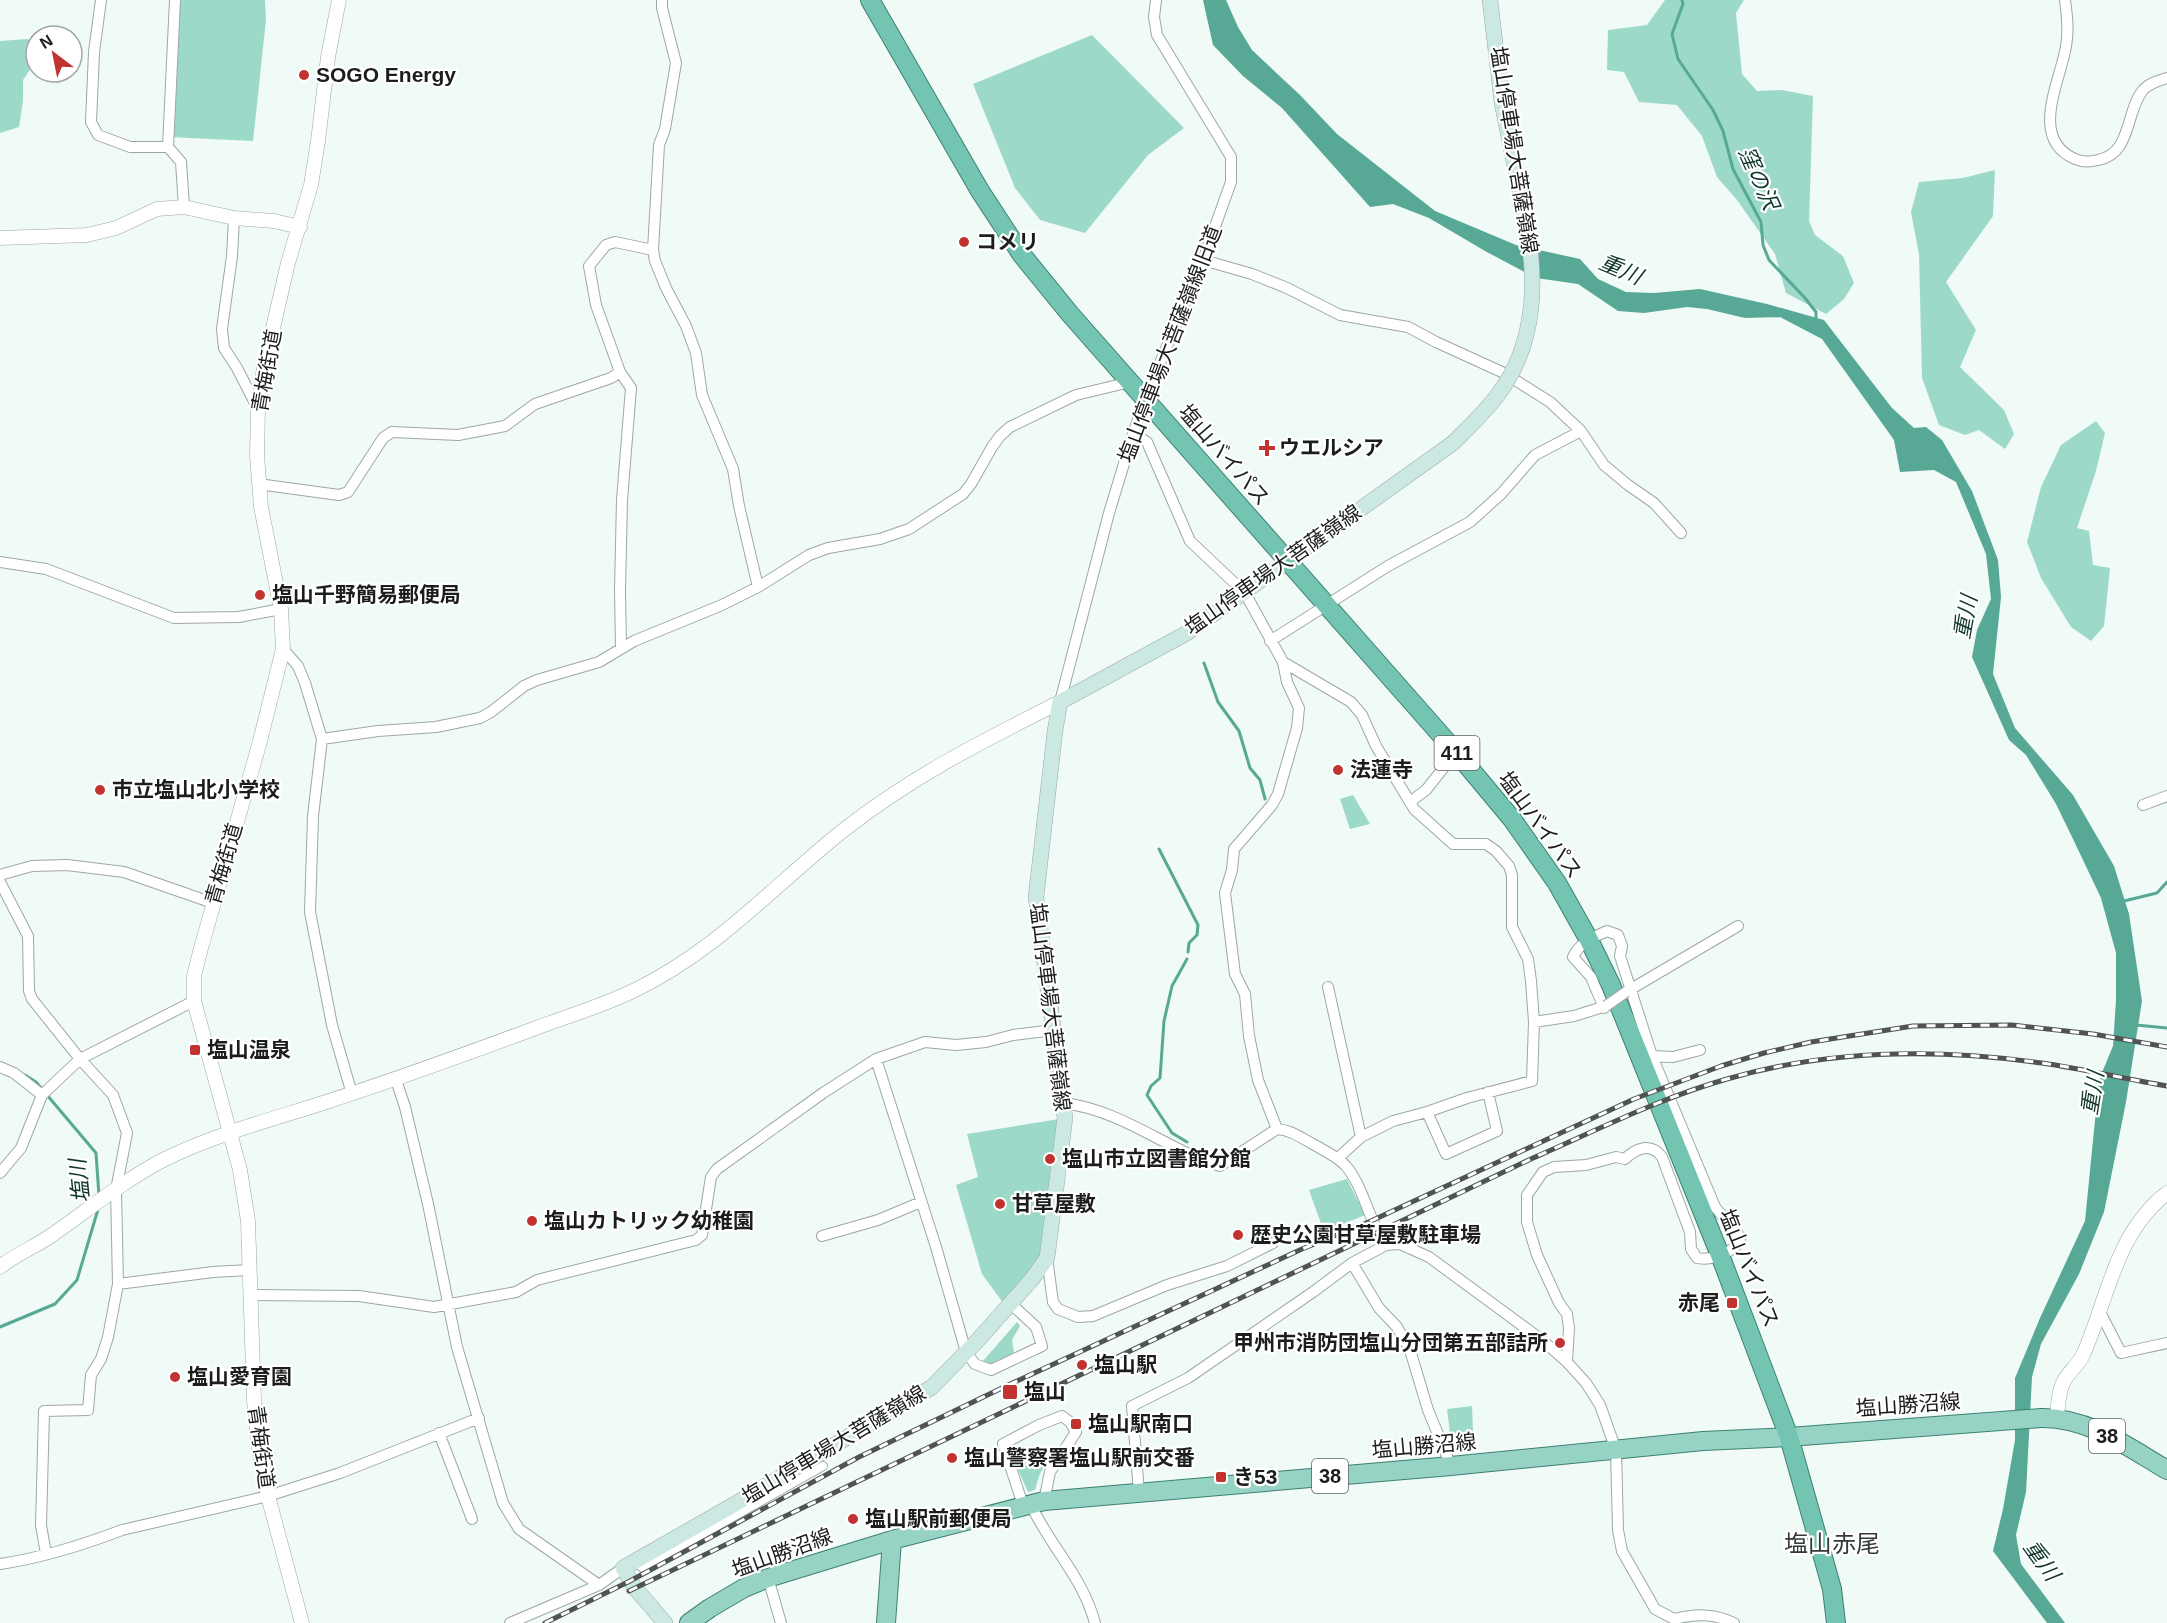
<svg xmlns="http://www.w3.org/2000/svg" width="2167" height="1623" viewBox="0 0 2167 1623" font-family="Helvetica,'Noto Sans JP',sans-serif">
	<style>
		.green { fill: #9dd9c9 }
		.water { fill: #57a995 }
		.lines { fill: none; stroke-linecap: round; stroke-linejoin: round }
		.stream { stroke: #57a995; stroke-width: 3 }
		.pedestrian-casing { stroke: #9fa7a5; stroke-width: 10 }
		.minor-casing { stroke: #9fa7a5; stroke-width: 12 }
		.tertiary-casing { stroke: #9fa7a5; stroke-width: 15 }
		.secondary-casing { stroke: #9fa7a5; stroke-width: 16 }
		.primary-casing { stroke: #3e8071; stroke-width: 20 }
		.trunk-casing { stroke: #3e8071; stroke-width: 20 }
		.pedestrian { stroke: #fff; stroke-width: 8 }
		.minor { stroke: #fff; stroke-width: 10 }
		.tertiary { stroke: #fff; stroke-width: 14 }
		.secondary { stroke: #cbe9e2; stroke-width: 15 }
		.primary { stroke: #97d3c5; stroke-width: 18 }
		.trunk { stroke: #74c4b2; stroke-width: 18 }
		.rail-casing { stroke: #4f5452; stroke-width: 5 }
		.rail { stroke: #fff; stroke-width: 3; stroke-dasharray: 9; stroke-linecap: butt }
		.minor-bridge-casing { stroke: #9fa7a5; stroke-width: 12; stroke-linecap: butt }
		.secondary-bridge-casing { stroke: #9fa7a5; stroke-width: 16; stroke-linecap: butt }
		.minor-bridge { stroke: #fff; stroke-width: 10 }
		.secondary-bridge { stroke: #cbe9e2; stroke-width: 15 }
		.poi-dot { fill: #c13331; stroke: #fff; stroke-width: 2 }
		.labels { text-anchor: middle; stroke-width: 4.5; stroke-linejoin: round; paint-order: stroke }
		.shield { fill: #fff; stroke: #5f6261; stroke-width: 1.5 }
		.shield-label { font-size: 20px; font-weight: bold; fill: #1b1e1d }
		.poi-label { font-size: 21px; font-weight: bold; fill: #1b1e1d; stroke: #fff; text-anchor: start }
		.street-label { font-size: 21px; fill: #1b1e1d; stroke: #fff }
		.water-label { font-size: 22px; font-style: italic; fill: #11382f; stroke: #fff }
		.quarter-label { font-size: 24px; fill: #343b39; stroke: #fff }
	</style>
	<rect width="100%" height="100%" fill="#f0faf7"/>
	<path class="green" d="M 175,0 L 265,0 L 266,20 L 253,141 L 169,137 Z
		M 1665,0 L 1744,0 L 1736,13 L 1742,74 L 1757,91 L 1782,90 L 1813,96 L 1809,221 L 1815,235 L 1843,256 L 1854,283 L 1844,299 L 1826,314 L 1786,293 L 1775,254 L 1737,200 L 1717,177 L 1702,136 L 1677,105 L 1639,102 L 1624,72 L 1607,70 L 1608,30 L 1647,25 Z
		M 1092,35 L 1184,128 L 1148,155 L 1085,233 L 1040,220 L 1015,188 L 973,84 Z
		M 28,39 L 36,54 L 36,60 L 23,80 L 23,101 L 19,127 L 0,133 L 0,41 Z
		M 1995,170 L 1993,216 L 1946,282 L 1976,330 L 1960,367 L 2004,410 L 2014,434 L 2005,449 L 1979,430 L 1965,435 L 1939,425 L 1922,378 L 1919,254 L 1911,212 L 1919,182 L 1963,178 Z
		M 2096,421 L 2105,433 L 2096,471 L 2077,528 L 2089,531 L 2093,565 L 2110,568 L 2104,626 L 2091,641 L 2071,627 L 2041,578 L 2027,542 L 2041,487 L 2061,445 Z
		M 1353,795 L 1370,824 L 1350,829 L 1340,799 Z
		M 1065,1118 L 1049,1247 L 1006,1307 L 982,1274 L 956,1185 L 978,1177 L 967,1134 Z
		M 1347,1179 L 1365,1215 L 1324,1232 L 1309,1190 Z
		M 1017,1322 L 1020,1326 L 1012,1340 L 1014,1353 L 989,1365 L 983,1361 Z
		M 1472,1406 L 1473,1432 L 1450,1433 L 1447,1409 Z
		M 1018,1447 C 1022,1457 1024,1465 1035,1467 L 1041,1463 L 1044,1466 L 1039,1476 L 1035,1490 L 1028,1492 L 1010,1452 Z"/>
	<path class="water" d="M 1203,0 L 1226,0 L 1238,27 L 1252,50 L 1300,95 L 1337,134 L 1435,211 L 1516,245 L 1580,259 L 1598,279 L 1626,292 L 1654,293 L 1700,289 L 1767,304 L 1824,320 L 1892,408 L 1914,428 L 1926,427 L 1942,440 L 1972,491 L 1998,560 L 2001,597 L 1993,674 L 2015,728 L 2073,795 L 2114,866 L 2129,914 L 2142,1001 L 2126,1102 L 2104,1212 L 2079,1274 L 2041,1344 L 2032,1377 L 2026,1492 L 2016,1535 L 2021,1564 L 2065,1623 L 2047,1623 L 1993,1551 L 2003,1509 L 2015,1440 L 2015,1378 L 2040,1318 L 2085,1221 L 2099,1080 L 2113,1046 L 2116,1000 L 2116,953 L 2101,898 L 2073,839 L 2056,804 L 2026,755 L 2009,740 L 1972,657 L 1977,630 L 1991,599 L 1986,554 L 1956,482 L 1934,470 L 1900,472 L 1894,440 L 1822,339 L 1780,317 L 1745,318 L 1707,309 L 1687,307 L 1644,313 L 1618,311 L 1578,284 L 1536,278 L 1485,251 L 1429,218 L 1393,204 L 1370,207 L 1282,108 L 1243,76 L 1213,45 Z"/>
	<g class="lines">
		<path class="stream" d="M 1682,0 L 1683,4 L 1672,34 L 1678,59 L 1713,110 L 1723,131 L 1733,169 L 1761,222 L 1763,245 L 1769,260 L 1805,298 L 1816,312 L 1816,321
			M 1204,663 L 1218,702 L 1239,731 L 1250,768 L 1260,780 L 1265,799
			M 1159,849 L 1198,925 L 1197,935 L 1189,943 L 1188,952
			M 2124,901 L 2157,893 L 2167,882
			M 2136,1025 L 2167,1028
			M 25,1075 L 36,1082 L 43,1090
			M 47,1095 L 96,1153 L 99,1196
			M 1187,1142 L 1172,1133 L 1147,1095 L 1151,1086 L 1160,1078 L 1164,1021 L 1172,986 L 1187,959
			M 0,1327 L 55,1304 L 77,1280 L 99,1206"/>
		<defs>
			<path id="pedestrian" d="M 634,1561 L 643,1568 L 823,1466"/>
			<path id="minor" d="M 101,0 L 94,52 L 91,122 L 98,135 L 130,147 L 168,147 L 181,162 L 184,207
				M 662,0 L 662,8 L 676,63 L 665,129 L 659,145 L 653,250 L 655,261 L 666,288 L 686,326 L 696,353 L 702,395 L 733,469 L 739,506 L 758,587
				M 2065,0 C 2067,15 2069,31 2066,46 C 2061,80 2028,139 2075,159 C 2082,162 2090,162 2098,160 C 2132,154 2125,112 2143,90 C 2149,83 2158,81 2167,78
				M 168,147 L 175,0
				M 234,218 L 232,256 L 222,329 L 224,348 L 237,368 L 258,409
				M 1203,260 L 1252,274 L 1287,288 L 1340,315 L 1408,327 L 1436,342 L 1504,373 L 1550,402 L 1581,431 L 1604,465 L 1628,485 L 1654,503 L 1681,533
				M 1133,434 L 1147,442 L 1190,541 L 1245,593 L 1283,662 L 1351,702 L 1362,715 L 1376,746 L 1414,809 L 1453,844 L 1486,844 L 1496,851 L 1509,866 L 1512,875 L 1512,927 L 1528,959 L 1531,981 L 1534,1022 L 1532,1081 L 1467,1098 L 1427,1112 L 1393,1121 L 1361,1137 L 1338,1158
				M 258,484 L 339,495 L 348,492 L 383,438 L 392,432 L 458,435 L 505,426 L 535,404 L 611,378 L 620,372
				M 0,562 L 46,569 L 174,618 L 239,617 L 281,609
				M 1270,641 L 1388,566 L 1470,522 L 1501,494 L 1535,455 L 1581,431
				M 621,648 L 620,590 L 622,500 L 631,388 L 620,372 L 596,305 L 589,266 L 606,245 L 615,242 L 653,250
				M 283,649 L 298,666 L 305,683 L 322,739 L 313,816 L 310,912 L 332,1025 L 352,1094
				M 1060,702 L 1109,513 L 1133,434 L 1145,399 L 1203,260 L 1231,182 L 1231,157 L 1157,35 L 1154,17 L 1156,0
				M 322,739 L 378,731 L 436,727 L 480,718 L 491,712 L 524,686 L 537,680 L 599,662 L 634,641 L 722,605 L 758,587 L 809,555 L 828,548 L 880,539 L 909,529 L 963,494 L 971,484 L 992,447 L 1000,436 L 1010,427 L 1076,395 L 1130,382
				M 1410,802 L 1426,790 L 1456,752
				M 2143,805 L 2167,796
				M 0,875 L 32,866 L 67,865 L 124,872 L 213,903
				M 0,882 L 28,936 L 29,991 L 32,999 L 80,1059 L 113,1095 L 127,1133 L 116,1190 L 118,1284 L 108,1337 L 101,1359 L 91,1375 L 88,1410 L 44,1411 L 41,1525 L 46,1554
				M 1328,987 L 1361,1137
				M 1626,992 L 1738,926
				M 1604,1008 L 1591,977 L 1573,957 C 1579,943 1594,937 1607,931 L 1618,935 L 1622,946 L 1620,956 L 1652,1056 L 1673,1057 L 1700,1050
				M 1534,1022 L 1574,1016 L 1606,1006
				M 876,1059 L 936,1247 L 966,1352 L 975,1364 L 991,1370 L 1042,1346 L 1036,1327 L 1010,1303
				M 0,1067 L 14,1073 L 42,1095
				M 396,1080 L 405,1107 L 428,1204 L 457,1347 L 503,1503 L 519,1529 L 599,1585
				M 1064,1103 C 1124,1111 1165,1149 1220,1166 L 1277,1129 C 1290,1130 1300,1137 1311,1143 C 1323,1150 1337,1156 1346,1166 C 1365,1189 1368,1221 1386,1245
				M 1427,1112 L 1446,1154 L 1497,1131 L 1488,1092
				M 1277,1129 L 1258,1080 L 1249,1036 L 1245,994 L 1235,974 L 1225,893 L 1232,870 L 1234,849 L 1272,805 L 1278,794 L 1297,728 L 1299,708 L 1287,682 L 1283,662
				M 0,1173 L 21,1148 L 42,1095 L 80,1059 L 194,1001
				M 822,1236 L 878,1220 L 921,1202
				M 1047,1258 L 1053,1302 L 1058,1309 L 1078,1317 L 1093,1316 L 1167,1285 L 1227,1266 L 1273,1243
				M 1352,1263 L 1379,1308 L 1397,1327 L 1410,1350 L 1428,1410 L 1451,1466
				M 118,1284 L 213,1272 L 249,1270
				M 250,1295 L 359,1296 L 434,1307 L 516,1292 L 537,1280 L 696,1240 L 702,1235 L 711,1177 L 717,1169 L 823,1093 L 876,1059 L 925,1042 L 956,1045 L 986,1042 L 1013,1035 L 1054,1030
				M 2099,1310 L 2121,1353 L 2167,1343
				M 1567,1362 L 1569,1328 L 1567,1314 L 1559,1303 L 1537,1255 L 1527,1222 L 1527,1195 L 1543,1172 L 1554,1167 L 1586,1165 L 1616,1157 L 1625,1159 C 1636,1148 1651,1142 1662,1157 L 1690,1232 L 1691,1249 L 1697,1258 C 1711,1261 1732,1253 1740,1241 C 1740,1230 1723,1218 1715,1207 L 1652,1056
				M 439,1433 L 472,1519
				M 1139,1492 L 1132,1406 L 1188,1378 L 1313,1292 L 1352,1263 L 1386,1245 L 1400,1244 L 1429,1257 L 1542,1340 L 1567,1362 L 1586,1383 L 1600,1405 L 1616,1450 L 1618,1530 L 1622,1551 L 1655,1609 L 1674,1619 C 1695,1614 1714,1613 1734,1623
				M 1030,1503 C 1049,1545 1083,1577 1095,1623
				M 1023,1505 L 1003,1444 L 1039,1425 L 1062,1416 L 1070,1422 L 1076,1432 L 1050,1472 L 1044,1501
				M 0,1564 C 41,1558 83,1545 122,1530 L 268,1496 L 340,1473 L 479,1418
				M 768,1578 L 781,1623
				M 510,1623 L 599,1585 L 623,1568"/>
			<path id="tertiary" d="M 0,238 L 87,235 L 116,228 L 157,209 L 184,207 L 234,218 L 274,221 L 300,227
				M 0,1267 C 16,1254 35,1247 52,1235 C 88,1210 123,1181 163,1160 C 213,1135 270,1120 323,1103 C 395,1080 466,1054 536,1028 C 568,1016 602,1006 633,991 C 717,951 774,885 845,829 C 914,775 983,741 1060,702
				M 2057,1418 C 2058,1406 2058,1392 2064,1381 C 2069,1372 2078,1365 2083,1355 C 2108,1299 2115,1233 2167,1193
				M 302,1623 L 268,1496 L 259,1449 L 254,1400 L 248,1221 L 240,1170 L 194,1001 L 194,976 L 201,948 L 259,745 L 283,649 L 281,609 L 261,507 L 257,455 L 258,409 L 264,367 L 288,263 L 311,185 L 318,141 L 328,57 L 339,0"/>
			<path id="secondary" d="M 1490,0 L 1502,103 L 1524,211
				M 665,1623 L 635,1588 L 623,1568 L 742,1500 L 932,1387 L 979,1339 L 1032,1279 L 1047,1258 L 1065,1118 L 1036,897 L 1055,731 L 1060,702 L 1187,633 L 1453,443"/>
			<path id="primary" d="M 689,1623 L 710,1608 L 744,1588 L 768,1578 L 892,1540 L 1044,1501 L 1451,1466 L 1703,1441 L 1789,1437 L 2041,1418 C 2088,1417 2128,1447 2167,1470
				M 886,1623 L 892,1540"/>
			<path id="trunk" d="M 870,0 L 980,191 L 1022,255 L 1070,314 L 1456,752 L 1512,819 L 1557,883 L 1589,940 L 1611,985 L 1720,1255 L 1789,1437 L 1832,1589 L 1836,1623"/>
		</defs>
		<use href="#pedestrian" class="pedestrian-casing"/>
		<use href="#minor" class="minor-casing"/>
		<use href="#tertiary" class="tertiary-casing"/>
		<use href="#secondary" class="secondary-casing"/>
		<use href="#primary" class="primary-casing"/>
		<use href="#trunk" class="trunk-casing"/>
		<use href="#pedestrian" class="pedestrian"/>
		<use href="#minor" class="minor"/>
		<use href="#tertiary" class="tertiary"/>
		<use href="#secondary" class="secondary"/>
		<use href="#primary" class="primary"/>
		<use href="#trunk" class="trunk"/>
		<defs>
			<path id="rail" d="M 629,1591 L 1533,1158 C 1597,1130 1660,1098 1727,1079 C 1830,1049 1935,1048 2042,1063 C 2084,1069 2125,1079 2167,1086
				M 545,1623 L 630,1581 L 859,1457 L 1004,1387 L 1302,1249 L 1371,1221 L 1634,1099 L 1721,1066 L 1764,1053 L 1811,1042 L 1913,1026 L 2012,1025 L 2093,1034 L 2167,1047"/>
		</defs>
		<use href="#rail" class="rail-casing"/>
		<use href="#rail" class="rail"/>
		<defs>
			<path id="minor-bridge" d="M 1606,1006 L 1626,992"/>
			<path id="secondary-bridge" d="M 1453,443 C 1468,428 1484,413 1497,396 C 1539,341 1537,274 1524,211"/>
		</defs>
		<use href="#minor-bridge" class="minor-bridge-casing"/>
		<use href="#secondary-bridge" class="secondary-bridge-casing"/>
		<use href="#minor-bridge" class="minor-bridge"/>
		<use href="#secondary-bridge" class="secondary-bridge"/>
	</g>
	<g class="poi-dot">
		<circle cx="304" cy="75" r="6"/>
		<circle cx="964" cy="242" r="6"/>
		<path d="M1264 439h6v6h6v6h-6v6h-6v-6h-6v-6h6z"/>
		<circle cx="260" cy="595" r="6"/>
		<circle cx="1338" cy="770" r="6"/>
		<circle cx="100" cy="790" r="6"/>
		<rect x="189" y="1044" width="12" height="12" rx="3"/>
		<circle cx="1050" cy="1159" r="6"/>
		<circle cx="1000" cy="1204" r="6"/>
		<circle cx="532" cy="1221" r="6"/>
		<circle cx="1238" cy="1235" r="6"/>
		<rect x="1726" y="1297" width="12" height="12" rx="3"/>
		<circle cx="1560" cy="1343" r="6"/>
		<circle cx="1082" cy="1365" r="6"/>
		<circle cx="175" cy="1377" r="6"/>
		<rect x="1002" y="1384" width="16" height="16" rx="3"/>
		<rect x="1070" y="1418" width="12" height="12" rx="3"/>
		<circle cx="952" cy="1458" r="6"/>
		<rect x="1215" y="1471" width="12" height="12" rx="3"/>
		<circle cx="853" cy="1519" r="6"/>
	</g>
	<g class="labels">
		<g class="shield">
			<rect x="1434.5" y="736" width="45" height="34" rx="4.5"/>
			<rect x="2089" y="1419" width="36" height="34" rx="4.5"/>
			<rect x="1312" y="1459" width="36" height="34" rx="4.5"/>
		</g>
		<g class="shield-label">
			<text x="1457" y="760">411</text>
			<text x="2107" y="1443">38</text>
			<text x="1330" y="1483">38</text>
		</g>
		<g class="poi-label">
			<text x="316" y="82">SOGO Energy</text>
			<text x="976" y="249">コメリ</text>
			<text x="1279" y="455">ウエルシア</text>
			<text x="272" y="602">塩山千野簡易郵便局</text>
			<text x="1350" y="777">法蓮寺</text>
			<text x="112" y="797">市立塩山北小学校</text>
			<text x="207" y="1057">塩山温泉</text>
			<text x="1062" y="1166">塩山市立図書館分館</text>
			<text x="1012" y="1211">甘草屋敷</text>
			<text x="544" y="1228">塩山カトリック幼稚園</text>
			<text x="1250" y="1242">歴史公園甘草屋敷駐車場</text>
			<text x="1720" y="1310" text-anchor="end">赤尾</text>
			<text x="1548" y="1350" text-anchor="end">甲州市消防団塩山分団第五部詰所</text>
			<text x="1094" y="1372">塩山駅</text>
			<text x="187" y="1384">塩山愛育園</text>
			<text x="1024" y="1399">塩山</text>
			<text x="1088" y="1431">塩山駅南口</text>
			<text x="964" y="1465">塩山警察署塩山駅前交番</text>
			<text x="1233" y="1484">き53</text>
			<text x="865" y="1526">塩山駅前郵便局</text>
		</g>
		<g class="street-label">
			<text transform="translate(1514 150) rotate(81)" y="7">塩山停車場大菩薩嶺線</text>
			<text transform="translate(1170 344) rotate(-69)" y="7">塩山停車場大菩薩嶺線旧道</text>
			<text transform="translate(267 371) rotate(-80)" y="7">青梅街道</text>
			<text transform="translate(1224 455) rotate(49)" y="7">塩山バイパス</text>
			<text transform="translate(1273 570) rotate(-35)" y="7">塩山停車場大菩薩嶺線</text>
			<text transform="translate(1540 825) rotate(54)" y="7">塩山バイパス</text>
			<text transform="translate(224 864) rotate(-74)" y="7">青梅街道</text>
			<text transform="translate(1050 1007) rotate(83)" y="7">塩山停車場大菩薩嶺線</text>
			<text transform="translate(1749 1268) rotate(68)" y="7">塩山バイパス</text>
			<text transform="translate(1908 1405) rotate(-4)" y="7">塩山勝沼線</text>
			<text transform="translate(834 1445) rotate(-31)" y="7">塩山停車場大菩薩嶺線</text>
			<text transform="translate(1424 1446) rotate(-5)" y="7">塩山勝沼線</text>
			<text transform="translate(261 1447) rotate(82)" y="7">青梅街道</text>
			<text transform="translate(782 1553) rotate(-20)" y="7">塩山勝沼線</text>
		</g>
		<g class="water-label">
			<text transform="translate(1759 178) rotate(66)" y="8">窪の沢</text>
			<text transform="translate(1621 269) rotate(23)" y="8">重川</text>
			<text transform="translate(1965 617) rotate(-80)" y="8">重川</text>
			<text transform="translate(2092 1093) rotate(-81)" y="8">重川</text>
			<text transform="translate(79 1181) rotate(-96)" y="8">塩川</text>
			<text transform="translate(2042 1560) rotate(54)" y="8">重川</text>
		</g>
		<g class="quarter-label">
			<text x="1832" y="1552">塩山赤尾</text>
		</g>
	</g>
	<g transform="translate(54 54) rotate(328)"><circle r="28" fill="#ffffff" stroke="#a4a5a5" stroke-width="1.5"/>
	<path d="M0-4.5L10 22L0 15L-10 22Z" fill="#c13331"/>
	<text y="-9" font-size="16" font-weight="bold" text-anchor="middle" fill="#1b1e1d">N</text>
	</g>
</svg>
